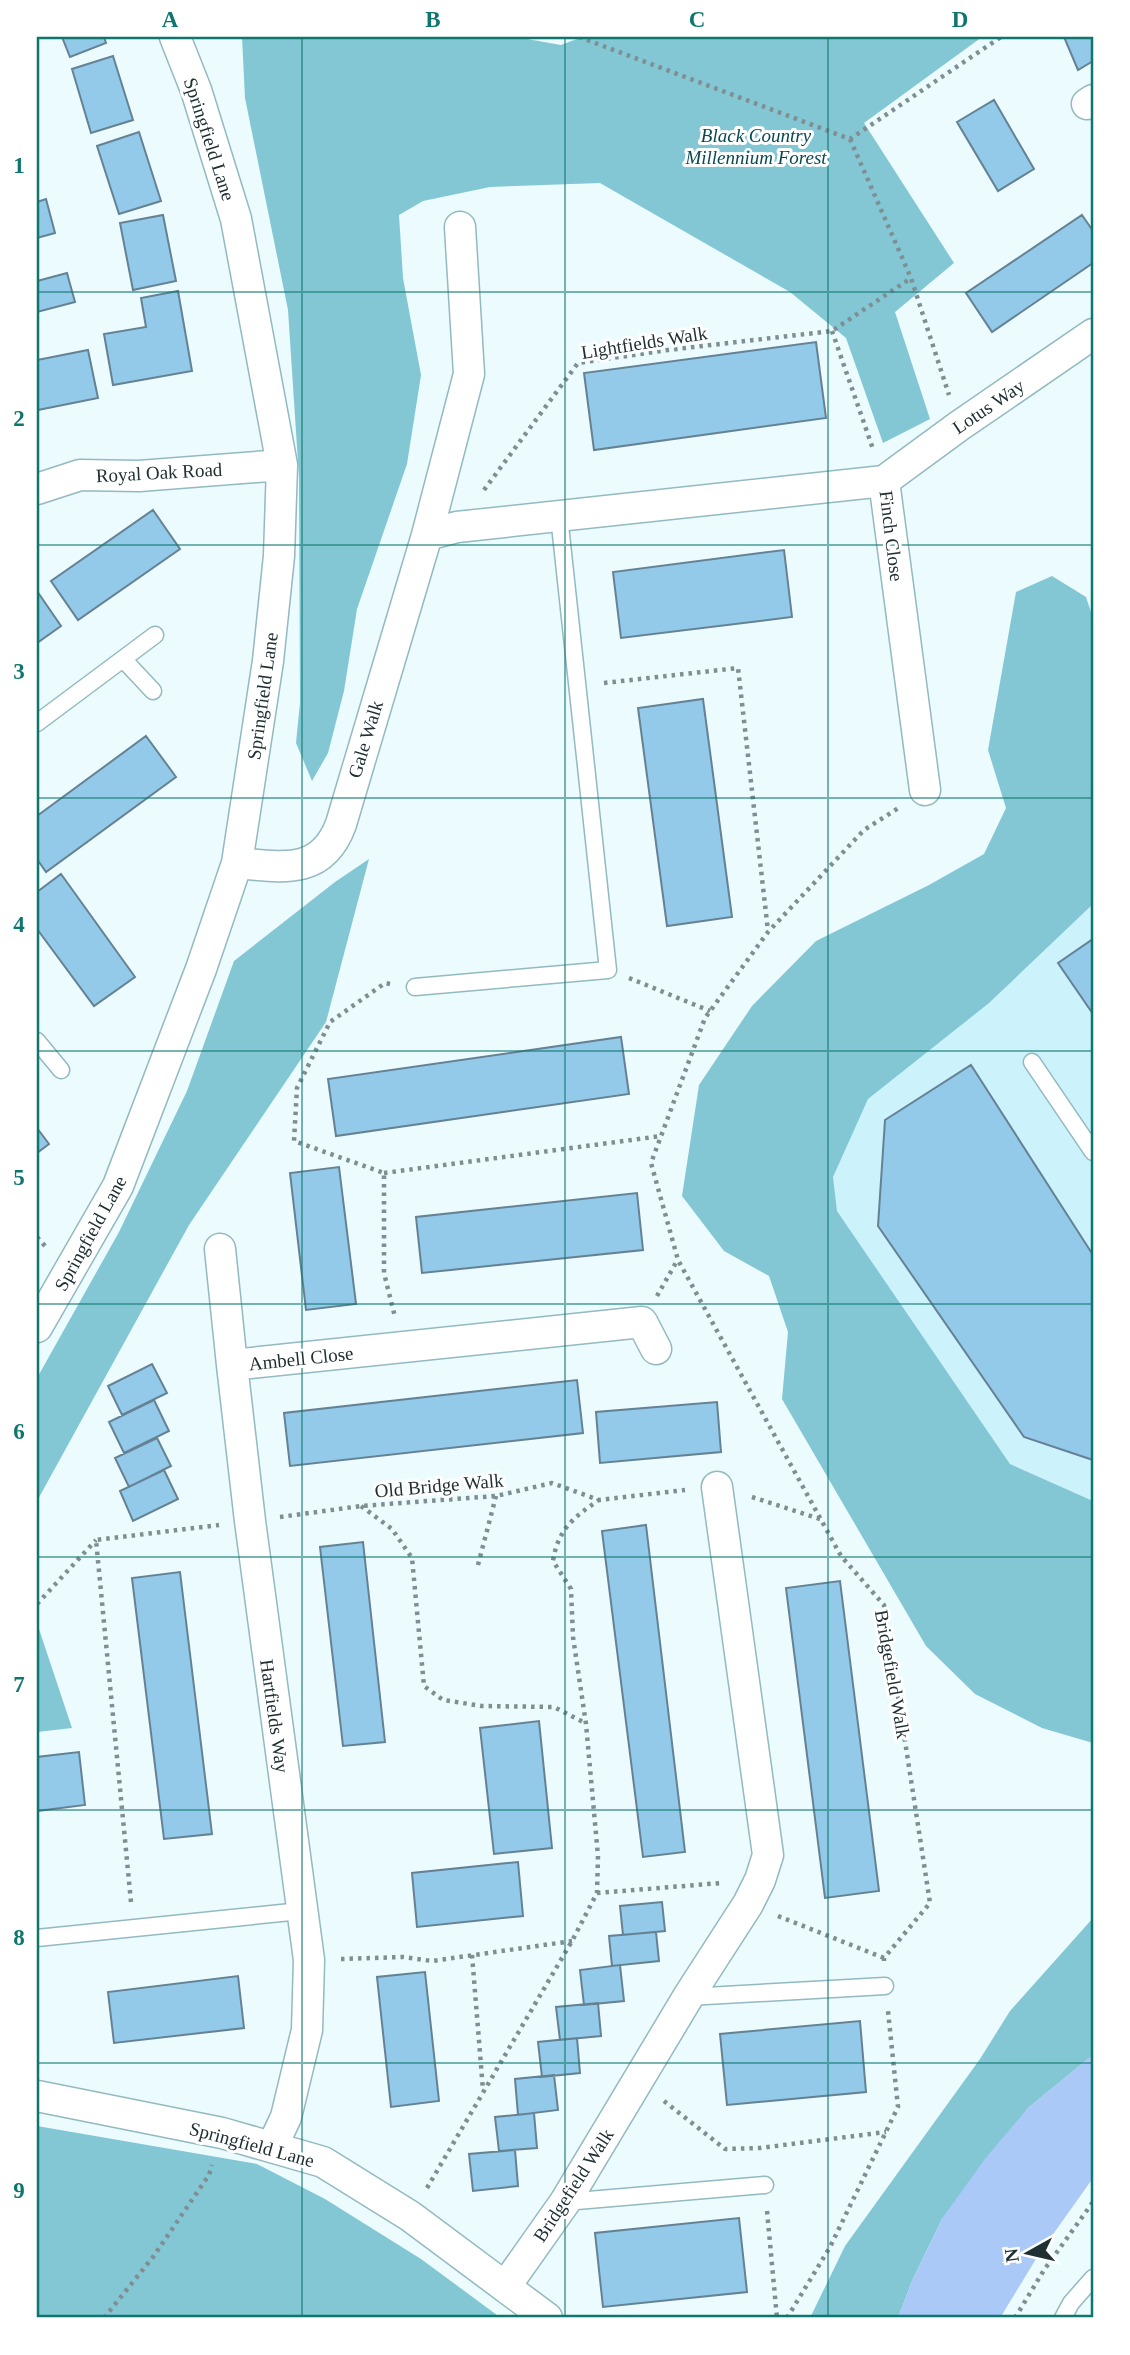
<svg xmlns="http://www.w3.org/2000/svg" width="1130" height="2355" viewBox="0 0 1130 2355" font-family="Georgia,serif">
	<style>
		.built { fill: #ccf3fc }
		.forest { fill: #83c7d5 }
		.water { fill: #abc9f7 }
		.building { fill: #93c9e9; stroke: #658294; stroke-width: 2 }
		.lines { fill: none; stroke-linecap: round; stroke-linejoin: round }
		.service-casing { stroke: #93b9c1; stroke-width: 19 }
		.minor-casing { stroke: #93b9c1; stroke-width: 33 }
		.path { stroke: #7e8e91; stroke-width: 4.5; stroke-dasharray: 3.5 5; stroke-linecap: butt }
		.service { stroke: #fff; stroke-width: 16 }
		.minor { stroke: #fff; stroke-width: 30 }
		.grid { fill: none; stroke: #0f766e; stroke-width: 2; stroke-opacity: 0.55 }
		.labels { text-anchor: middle; stroke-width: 6; stroke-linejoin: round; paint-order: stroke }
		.park-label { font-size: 19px; font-style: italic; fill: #074852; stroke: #fff }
		.street-label { font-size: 19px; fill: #203033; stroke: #fff }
		.neatline { fill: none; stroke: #0f766e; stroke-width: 2.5 }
		.grid-label { font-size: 23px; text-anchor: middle; font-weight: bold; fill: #0f766e }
	</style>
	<rect width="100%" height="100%" fill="#ebfbfe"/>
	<path class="built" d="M 1093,854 L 1093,1501 L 1010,1464 L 837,1211 L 817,1064 Z"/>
	<path class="forest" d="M 242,37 L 516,37 L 561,45 L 582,37 L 982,37 L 864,123 L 954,263 L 895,312 L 930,419 L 883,443 L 846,338 L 790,292 L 600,183 L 490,187 L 423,201 L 399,215 L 403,278 L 421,375 L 407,464 L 357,609 L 344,691 L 328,753 L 312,781 L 296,743 L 300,703 L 299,477 L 288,310 L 245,98 Z
		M 1052,576 L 1086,597 L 1093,618 L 1093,904 L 989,1003 L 868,1099 L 833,1177 L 837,1211 L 1010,1464 L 1093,1501 L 1093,1743 L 1042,1728 L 975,1694 L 926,1646 L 782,1399 L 788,1332 L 769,1276 L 724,1251 L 682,1196 L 699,1085 L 752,1006 L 816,941 L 929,885 L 984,854 L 1006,808 L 988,750 L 1016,592 Z
		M 369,859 L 326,1022 L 189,1225 L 37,1501 L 37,1378 L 119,1232 L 187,1091 L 234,961 L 335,882 Z
		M 37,1623 L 72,1728 L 37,1732 Z
		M 1093,1918 L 1093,2055 L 1028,2108 L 942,2219 L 912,2281 L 898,2318 L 810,2318 L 845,2246 L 980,2059 L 1010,2011 Z
		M 37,2126 L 257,2164 L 325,2199 L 421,2259 L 501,2318 L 37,2318 Z"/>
	<path class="water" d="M 1093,2055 L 1093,2178 L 1039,2254 L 1000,2318 L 898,2318 L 912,2281 L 942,2219 L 984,2160 L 1028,2108 Z"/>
	<path class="building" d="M 62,37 L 104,37 L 106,43 L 70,57 Z
		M 1064,37 L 1093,37 L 1093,61 L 1078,70 Z
		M 113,56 L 133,120 L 91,133 L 72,69 Z
		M 994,100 L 1034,169 L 998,191 L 957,122 Z
		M 139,132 L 161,201 L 119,214 L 97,146 Z
		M 46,199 L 55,233 L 37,238 L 37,202 Z
		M 163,215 L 176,281 L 133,290 L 120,223 Z
		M 1082,215 L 1093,231 L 1093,263 L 992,332 L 966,293 Z
		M 67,273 L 75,302 L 37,312 L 37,281 Z
		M 178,291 L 192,371 L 113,385 L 104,334 L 146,327 L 141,298 Z
		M 816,342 L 826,418 L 594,450 L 584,373 Z
		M 88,350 L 98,398 L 38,410 L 37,360 Z
		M 153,510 L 180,549 L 78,620 L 51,581 Z
		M 784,550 L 792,617 L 621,638 L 613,572 Z
		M 37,591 L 61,626 L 37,643 Z
		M 703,699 L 732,917 L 667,926 L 638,708 Z
		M 146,736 L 176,777 L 46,872 L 37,859 L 37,816 Z
		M 61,874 L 135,977 L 94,1006 L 37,929 L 37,892 Z
		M 1093,939 L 1093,1014 L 1058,963 Z
		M 621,1037 L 629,1094 L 336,1136 L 328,1079 Z
		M 971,1065 L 1093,1255 L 1093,1460 L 1024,1437 L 878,1226 L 885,1120 Z
		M 37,1128 L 49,1144 L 37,1153 Z
		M 339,1167 L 356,1304 L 306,1310 L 290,1173 Z
		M 637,1193 L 643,1250 L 422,1273 L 416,1217 Z
		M 152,1364 L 167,1393 L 122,1415 L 108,1386 Z
		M 577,1380 L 583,1433 L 290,1466 L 284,1413 Z
		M 154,1400 L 169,1431 L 124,1453 L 109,1422 Z
		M 717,1402 L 721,1452 L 600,1463 L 596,1412 Z
		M 157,1438 L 171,1466 L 129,1487 L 115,1458 Z
		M 164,1470 L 178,1499 L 133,1521 L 120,1491 Z
		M 646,1525 L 685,1852 L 643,1857 L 602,1531 Z
		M 363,1542 L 385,1742 L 343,1746 L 320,1547 Z
		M 180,1572 L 212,1834 L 164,1839 L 132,1578 Z
		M 840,1581 L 879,1891 L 825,1898 L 786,1588 Z
		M 539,1721 L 552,1848 L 494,1854 L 480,1728 Z
		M 79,1752 L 85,1805 L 37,1811 L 37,1757 Z
		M 518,1862 L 523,1916 L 417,1927 L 412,1873 Z
		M 662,1902 L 665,1931 L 623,1935 L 620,1906 Z
		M 656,1932 L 659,1961 L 612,1966 L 609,1936 Z
		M 620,1965 L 624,2001 L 584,2005 L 580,1970 Z
		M 425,1972 L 439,2101 L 391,2107 L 377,1977 Z
		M 238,1976 L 244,2028 L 114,2043 L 108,1992 Z
		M 598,2003 L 601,2036 L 560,2040 L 556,2007 Z
		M 860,2021 L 866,2092 L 727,2105 L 720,2034 Z
		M 577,2038 L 580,2073 L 542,2077 L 538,2042 Z
		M 554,2075 L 558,2110 L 518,2115 L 515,2079 Z
		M 534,2113 L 537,2148 L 499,2151 L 495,2117 Z
		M 515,2150 L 518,2186 L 473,2191 L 469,2154 Z
		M 739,2218 L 747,2292 L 603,2307 L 595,2233 Z"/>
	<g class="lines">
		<defs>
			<path id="service" d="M 123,659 L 153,691
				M 37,723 L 155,635
				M 415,987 L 608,970 L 559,516
				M 37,1041 L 61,1070
				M 1032,1062 L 1093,1152
				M 37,1938 L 301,1911
				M 688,1997 L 885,1986
				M 565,2202 L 765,2185
				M 1063,2318 L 1071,2303 L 1093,2278"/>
			<path id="minor" d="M 1087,104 L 1093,100
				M 884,481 L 959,426 L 1093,334
				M 37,489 L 80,475 L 139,476 L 282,465
				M 427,535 L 457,527 L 884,481 L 925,790
				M 237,863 C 282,867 322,876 341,824 L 427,535 L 469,374 L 460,227
				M 220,1249 L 232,1365 L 642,1322 L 656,1349
				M 37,1327 L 118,1186 L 201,969 L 237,863 L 268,661 L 279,556 L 282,465 L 236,219 L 196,90 L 175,37
				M 232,1365 L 250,1521 L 309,1960 L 307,2030 L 286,2117 L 272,2147
				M 37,2096 L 222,2133 L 323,2162 L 410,2216 L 547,2318
				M 505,2287 L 565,2202 L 688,1997 L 748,1904 L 760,1880 L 768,1855 L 717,1487"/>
		</defs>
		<use href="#service" class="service-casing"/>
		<use href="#minor" class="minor-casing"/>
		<path class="path" d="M 579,37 L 850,139 L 1001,37
			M 850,139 L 911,278 L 949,395
			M 832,331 L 873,449
			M 484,490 L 578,363 L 668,350 L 832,331 L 911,278
			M 604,683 L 738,668 L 768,931
			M 629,978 L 710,1011
			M 390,984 L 385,983 L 330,1022 L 297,1088 L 294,1141 L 384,1173 L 384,1273 L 395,1317
			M 384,1173 L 661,1136
			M 37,1237 L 45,1246
			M 657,1296 L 677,1261
			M 752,1497 L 820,1519
			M 361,1506 L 392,1529 L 412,1558 L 424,1686 L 443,1700 L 482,1706 L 554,1707 L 585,1723
			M 280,1517 L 361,1506 L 496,1496 L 552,1483 L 599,1500 L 685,1490
			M 478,1565 L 496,1496
			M 37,1604 L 96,1540
			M 597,1893 L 721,1883
			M 131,1902 L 96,1540 L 219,1525
			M 778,1916 L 884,1958
			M 472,1955 L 483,2090
			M 341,1959 L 403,1957 L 432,1961 L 572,1941
			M 884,1961 L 884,1958 L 930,1903 L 884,1605 L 841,1556 L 678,1260 L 651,1163 L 705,1018 L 768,932 L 864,830 L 900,807
			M 664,2101 L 725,2149 L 760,2148 L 886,2132
			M 427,2188 L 572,1941 L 597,1893 L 598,1856 L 586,1724 L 573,1637 L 571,1589 L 553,1561 C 558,1529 574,1517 599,1500
			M 767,2211 L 777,2318
			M 104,2318 L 153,2257 L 209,2175 L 212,2165
			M 787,2318 L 830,2247 L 898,2107 L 888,2011
			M 1015,2318 L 1044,2270 L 1093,2202"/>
		<use href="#service" class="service"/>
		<use href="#minor" class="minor"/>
	</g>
	<path class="grid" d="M 302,37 L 302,2318M 565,37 L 565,2318M 828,37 L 828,2318M 37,292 L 1093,292M 37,545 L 1093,545M 37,798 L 1093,798M 37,1051 L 1093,1051M 37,1304 L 1093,1304M 37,1557 L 1093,1557M 37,1810 L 1093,1810M 37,2063 L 1093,2063"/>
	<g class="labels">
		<g class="park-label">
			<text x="756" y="142">Black Country<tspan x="756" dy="22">Millennium Forest</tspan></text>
		</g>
		<g class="street-label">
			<text transform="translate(210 139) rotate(72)" y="7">Springfield Lane</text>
			<text transform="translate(644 342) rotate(-9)" y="7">Lightfields Walk</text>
			<text transform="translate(988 406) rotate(-34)" y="7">Lotus Way</text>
			<text transform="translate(159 472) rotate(-3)" y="7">Royal Oak Road</text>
			<text transform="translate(892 536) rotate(83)" y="7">Finch Close</text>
			<text transform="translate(262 696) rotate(-82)" y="7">Springfield Lane</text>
			<text transform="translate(365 739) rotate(-73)" y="7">Gale Walk</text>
			<text transform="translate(90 1233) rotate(-61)" y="7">Springfield Lane</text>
			<text transform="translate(301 1358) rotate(-6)" y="7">Ambell Close</text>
			<text transform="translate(439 1485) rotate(-5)" y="7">Old Bridge Walk</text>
			<text transform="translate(893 1674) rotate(80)" y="7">Bridgefield Walk</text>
			<text transform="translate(275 1716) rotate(82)" y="7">Hartfields Way</text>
			<text transform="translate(252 2144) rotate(15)" y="7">Springfield Lane</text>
			<text transform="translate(573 2185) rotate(-57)" y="7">Bridgefield Walk</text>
		</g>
	</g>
	<rect width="1130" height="2355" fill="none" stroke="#ffffff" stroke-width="77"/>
	<g transform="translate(1028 2253) rotate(262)" stroke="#ffffff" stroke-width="5" paint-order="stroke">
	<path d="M0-5L12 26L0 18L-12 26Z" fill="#203033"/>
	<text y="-10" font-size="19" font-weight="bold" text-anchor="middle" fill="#203033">N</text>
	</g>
	<rect x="38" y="38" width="1054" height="2278" class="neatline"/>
	<g class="grid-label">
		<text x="170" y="27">A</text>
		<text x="433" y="27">B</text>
		<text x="697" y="27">C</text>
		<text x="960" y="27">D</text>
		<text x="19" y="173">1</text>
		<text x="19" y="426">2</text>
		<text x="19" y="679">3</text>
		<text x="19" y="932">4</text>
		<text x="19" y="1185">5</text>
		<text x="19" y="1439">6</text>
		<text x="19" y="1692">7</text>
		<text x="19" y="1945">8</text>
		<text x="19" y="2198">9</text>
	</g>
</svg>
